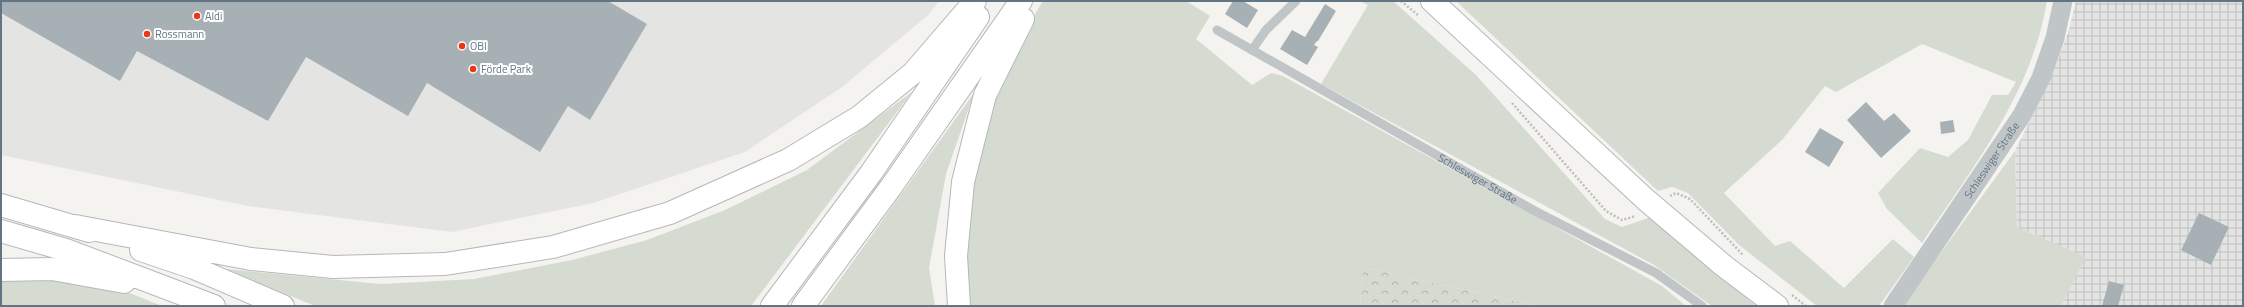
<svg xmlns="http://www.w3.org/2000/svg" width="2244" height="307" viewBox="0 0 2244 307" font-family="'Titillium Web',sans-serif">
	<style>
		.built { fill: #e4e5e3 }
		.industrial { fill: url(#industrial-grid) }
		.grass { fill: #d5dbd0 }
		.forest { fill: url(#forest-crowns) }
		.building { fill: #a7b1b5 }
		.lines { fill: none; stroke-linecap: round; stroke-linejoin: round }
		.secondary-casing { stroke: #b2b8bc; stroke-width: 24 }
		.trunk-casing { stroke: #b5b8bb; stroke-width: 24 }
		.path { stroke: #bcbec0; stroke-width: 2.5; stroke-dasharray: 2 2; stroke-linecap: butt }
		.service { stroke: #c0c5c7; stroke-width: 9 }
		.minor { stroke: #c0c5c7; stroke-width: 19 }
		.secondary { stroke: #fff; stroke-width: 22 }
		.trunk { stroke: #fff; stroke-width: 22 }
		.poi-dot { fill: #eb3718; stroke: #fff; stroke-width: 1.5 }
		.labels { text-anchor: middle; stroke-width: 4; stroke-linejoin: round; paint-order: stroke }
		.poi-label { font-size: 11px; fill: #617682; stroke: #fff; text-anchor: start }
		.street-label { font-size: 11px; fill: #617682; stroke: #fff }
	</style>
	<defs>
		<pattern id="industrial-grid" width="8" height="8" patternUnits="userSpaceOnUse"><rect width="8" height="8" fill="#e4e5e3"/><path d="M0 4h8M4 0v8" fill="none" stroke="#bcbebd"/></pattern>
		<pattern id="forest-crowns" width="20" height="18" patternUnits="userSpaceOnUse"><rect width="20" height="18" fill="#d5dbd0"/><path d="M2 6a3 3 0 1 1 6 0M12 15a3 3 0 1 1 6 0" fill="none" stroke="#b0b6ae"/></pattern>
	</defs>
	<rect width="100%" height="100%" fill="#f4f3ef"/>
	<path class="built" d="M 1,1 L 939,1 L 928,15 L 842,87 L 745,152 L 593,203 L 452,232 L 248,206 L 1,155 Z"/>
	<path class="industrial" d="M 2076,1 L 2243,1 L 2243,306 L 2061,306 L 2085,257 L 2017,227 L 2015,151 L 2051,77 L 2068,33 Z"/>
	<path class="grass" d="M 1043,1 L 1186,1 L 1210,16 L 1196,39 L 1252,85 L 1271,73 L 1283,76 L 1662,286 L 1686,306 L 1537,306 L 1363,267 L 1360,306 L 971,306 C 969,282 966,257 967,233 C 972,151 999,70 1043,1 Z
		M 1360,1 L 1393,1 L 1476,75 L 1605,219 L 1622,227 L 1651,217 L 1756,306 L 1712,306 L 1654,265 L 1321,84 L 1368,5 Z
		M 1456,1 L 2047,1 C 2032,93 1973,167 1922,243 L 1887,209 L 1878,193 L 1920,148 L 1948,157 L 1968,140 L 1992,95 L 2008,95 L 2016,82 L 1922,44 L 1836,92 L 1825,86 L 1782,140 L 1724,193 L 1775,246 L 1790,241 L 1844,288 L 1893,239 L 1914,257 L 1879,306 L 1817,306 L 1739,245 L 1688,193 L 1672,187 L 1658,191 Z
		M 912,92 L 751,306 L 315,306 L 226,269 L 381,284 L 474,279 L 572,260 L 647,240 L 725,210 L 807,170 Z
		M 974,93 L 946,174 L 929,268 L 935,306 L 821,306 Z
		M 2015,151 L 2017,227 L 2086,257 L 2061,306 L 1902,306 Z
		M 1,276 L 68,279 L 130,293 L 162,306 L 1,306 Z"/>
	<path class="forest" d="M 1363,267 L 1537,306 L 1360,306 Z"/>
	<path class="building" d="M 1,1 L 608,1 L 647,24 L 590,120 L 568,106 L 540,152 L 427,83 L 408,116 L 306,57 L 268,121 L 137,51 L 120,81 L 1,13 Z
		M 1233,1 L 1243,1 L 1258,10 L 1247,28 L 1225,14 Z
		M 1325,4 L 1336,11 L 1318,41 L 1317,41 L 1314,45 L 1318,47 L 1307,65 L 1280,49 L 1292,30 L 1305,37 Z
		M 1866,102 L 1884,121 L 1894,113 L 1911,131 L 1881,158 L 1847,120 Z
		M 1953,120 L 1955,132 L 1941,134 L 1940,122 Z
		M 1820,128 L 1844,142 L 1829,167 L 1805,152 Z
		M 2199,213 L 2229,227 L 2211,265 L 2181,250 Z
		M 2109,281 L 2124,285 L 2118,306 L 2102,306 Z"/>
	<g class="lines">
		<defs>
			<path id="secondary" d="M 1432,1 L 1645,199 L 1724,266 L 1777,306"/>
			<path id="trunk" d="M 1,205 L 89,231
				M 75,226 L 251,259 L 333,267 L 445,264 L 553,247 L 670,213 L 788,160 L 859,117 L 913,73 L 975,1
				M 1,231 L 66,250 L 214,306
				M 141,250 L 194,268 L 283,306
				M 1,270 L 52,269 L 124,282
				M 772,306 L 871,173 L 978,17
				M 803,306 L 891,187 L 1021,1
				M 959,306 L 956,256 L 963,182 L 985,95 L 1023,19"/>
		</defs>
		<use href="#secondary" class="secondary-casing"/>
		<use href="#trunk" class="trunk-casing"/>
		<path class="path" d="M 1401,1 L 1419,16
			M 1512,103 L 1606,211 L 1622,220 L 1636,216
			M 1670,196 L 1676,193 L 1690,199 L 1743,255
			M 1792,295 L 1806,306"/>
		<g class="service">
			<path id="s1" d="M 1217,30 L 1533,210 L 1656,273 L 1702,306"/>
			<path d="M 1252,50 L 1266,30 L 1296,1"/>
		</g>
		<path class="minor" id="s2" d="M 1893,306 L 2022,115 L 2041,78 L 2055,38 L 2063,1"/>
		<use href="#secondary" class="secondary"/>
		<use href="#trunk" class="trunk"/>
	</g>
	<g class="poi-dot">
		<circle cx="197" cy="16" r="4"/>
		<circle cx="147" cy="34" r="4"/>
		<circle cx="462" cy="46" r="4"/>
		<circle cx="473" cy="69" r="4"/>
	</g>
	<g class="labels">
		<g class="poi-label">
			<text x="205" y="20">Aldi</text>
			<text x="155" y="38">Rossmann</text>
			<text x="470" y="50">OBI</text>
			<text x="481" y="73">Förde Park</text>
		</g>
		<g class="street-label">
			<text dy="4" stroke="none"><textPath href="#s2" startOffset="176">Schleswiger Straße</textPath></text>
			<text dy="4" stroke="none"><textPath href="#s1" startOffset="300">Schleswiger Straße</textPath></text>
		</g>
	</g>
	<rect width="2244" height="307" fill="none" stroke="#617682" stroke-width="4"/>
</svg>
